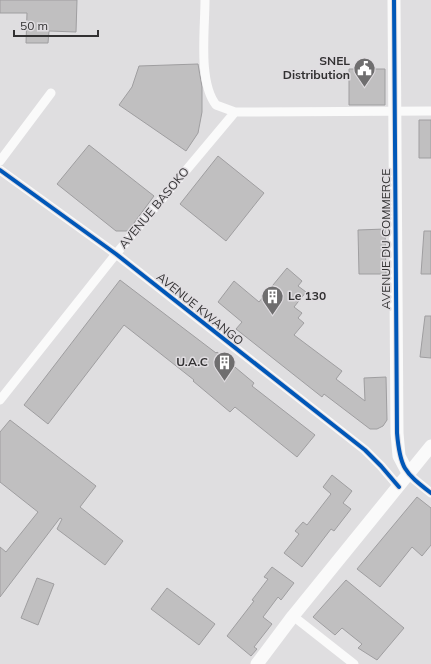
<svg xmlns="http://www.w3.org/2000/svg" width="431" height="664" viewBox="0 0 431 664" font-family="Mulish,sans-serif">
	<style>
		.building { fill: #c0bfc0; stroke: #9f9ea0 }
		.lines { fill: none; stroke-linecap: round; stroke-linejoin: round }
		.street { stroke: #fafafa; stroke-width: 9 }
		.secondary { stroke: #fafafa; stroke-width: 13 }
		.cycleway-casing { stroke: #e0dde1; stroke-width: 6 }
		.cycleway { stroke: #0057b8; stroke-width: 4 }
		.labels { text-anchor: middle; stroke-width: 3; stroke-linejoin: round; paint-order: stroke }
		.poi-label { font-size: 12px; font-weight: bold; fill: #323132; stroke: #e0dde1; text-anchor: end }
		.street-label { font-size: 12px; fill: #323132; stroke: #e0dde1 }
	</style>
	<rect width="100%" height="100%" fill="#dfdee0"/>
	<path class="building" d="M 0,0 L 77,0 L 76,32 L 49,31 L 48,43 L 26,43 L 27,13 L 0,13 Z
		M 198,64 L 202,87 L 202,112 L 198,133 L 186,151 L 119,105 L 132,87 L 139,66 Z
		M 349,69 L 385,69 L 385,105 L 349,105 Z
		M 419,120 L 431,120 L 431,158 L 419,158 Z
		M 89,145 L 154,196 L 128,231 L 116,231 L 57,184 Z
		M 218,156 L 264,193 L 226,241 L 180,204 Z
		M 385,229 L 386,274 L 359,274 L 358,230 Z
		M 424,231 L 431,231 L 431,274 L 421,274 Z
		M 287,268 L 302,281 L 298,286 L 306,292 L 294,307 L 302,313 L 298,318 L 304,323 L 294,335 L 342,371 L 336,379 L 365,401 L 364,378 L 386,377 L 387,420 L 383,426 L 377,429 L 370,429 L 324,394 L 322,397 L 236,329 L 242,322 L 218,302 L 234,281 L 259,302 Z
		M 120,280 L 216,353 L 217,352 L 254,383 L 252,386 L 315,435 L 297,457 L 235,407 L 230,412 L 193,381 L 194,380 L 124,325 L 48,424 L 24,405 Z
		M 425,316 L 431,316 L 431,358 L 420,357 Z
		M 10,420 L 96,486 L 80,507 L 123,541 L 105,565 L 57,529 L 62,519 L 60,518 L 0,597 L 0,547 L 6,552 L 38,512 L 0,482 L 0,432 Z
		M 332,475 L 352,491 L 343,503 L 351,509 L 334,531 L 331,529 L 302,567 L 284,553 L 299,534 L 295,531 L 303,522 L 307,525 L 331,494 L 323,487 Z
		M 417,497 L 431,508 L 431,545 L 422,556 L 412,547 L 380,587 L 357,569 Z
		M 272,567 L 294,583 L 281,600 L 278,597 L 263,617 L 272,624 L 254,647 L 257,649 L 251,656 L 227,636 L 254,601 L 252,600 L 268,579 L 264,577 Z
		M 37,578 L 54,584 L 38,625 L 21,618 Z
		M 346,580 L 404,628 L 377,660 L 358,648 L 362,644 L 342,628 L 335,635 L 313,617 Z
		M 167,588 L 215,624 L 199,645 L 151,609 Z"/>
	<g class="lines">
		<path class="street" d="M 205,0 C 205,30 198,82 216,105 L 235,112 L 431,111
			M 0,161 L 51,93
			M 0,170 L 116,254 L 365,450 L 381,466 L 399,487
			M 0,400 L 116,254 L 235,112
			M 409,475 L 431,493
			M 293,616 L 354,664"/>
		<path class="secondary" d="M 394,0 L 397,433 L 399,456 L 409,475
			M 257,664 L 293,616 L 431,446"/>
		<defs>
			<path id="cycleway" d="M 394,0 L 397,433 C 400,468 404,472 431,493
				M 0,170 L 116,254 L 365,450 L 381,466 L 399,487"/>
		</defs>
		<use href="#cycleway" class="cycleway-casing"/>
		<use href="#cycleway" class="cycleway"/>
	</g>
	<defs>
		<symbol id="civic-pin" viewBox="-11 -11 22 30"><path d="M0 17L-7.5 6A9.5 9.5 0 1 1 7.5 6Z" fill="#6f6e6f" stroke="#e0dde1"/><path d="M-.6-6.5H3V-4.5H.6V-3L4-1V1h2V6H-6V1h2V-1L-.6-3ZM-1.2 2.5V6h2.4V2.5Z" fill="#fff"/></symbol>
		<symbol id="building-pin" viewBox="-11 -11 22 30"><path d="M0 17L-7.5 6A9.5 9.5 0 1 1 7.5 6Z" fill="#6f6e6f" stroke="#e0dde1"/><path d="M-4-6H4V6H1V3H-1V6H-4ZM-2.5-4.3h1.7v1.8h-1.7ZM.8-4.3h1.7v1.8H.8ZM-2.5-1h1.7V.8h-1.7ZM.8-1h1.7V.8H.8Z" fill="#fff"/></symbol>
	</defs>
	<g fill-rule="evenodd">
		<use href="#civic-pin" x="352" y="56" width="25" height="34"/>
		<use href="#building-pin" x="260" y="284" width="25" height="34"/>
		<use href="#building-pin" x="212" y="350" width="25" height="34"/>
	</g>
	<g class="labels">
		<g class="poi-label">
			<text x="350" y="65">SNEL<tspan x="350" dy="14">Distribution</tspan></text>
			<text x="288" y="300" text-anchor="start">Le 130</text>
			<text x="208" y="366">U.A.C</text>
		</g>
		<g class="street-label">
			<text transform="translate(154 208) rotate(-50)" y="4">AVENUE BASOKO</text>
			<text transform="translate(386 239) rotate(-90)" y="4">AVENUE DU COMMERCE</text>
			<text transform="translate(200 309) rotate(39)" y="4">AVENUE KWANGO</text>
		</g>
	</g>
	<path d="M14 30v6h84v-6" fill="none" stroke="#323132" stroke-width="2"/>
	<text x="20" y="30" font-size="12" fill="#323132" stroke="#e0dde1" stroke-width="3" paint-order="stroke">50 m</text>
</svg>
